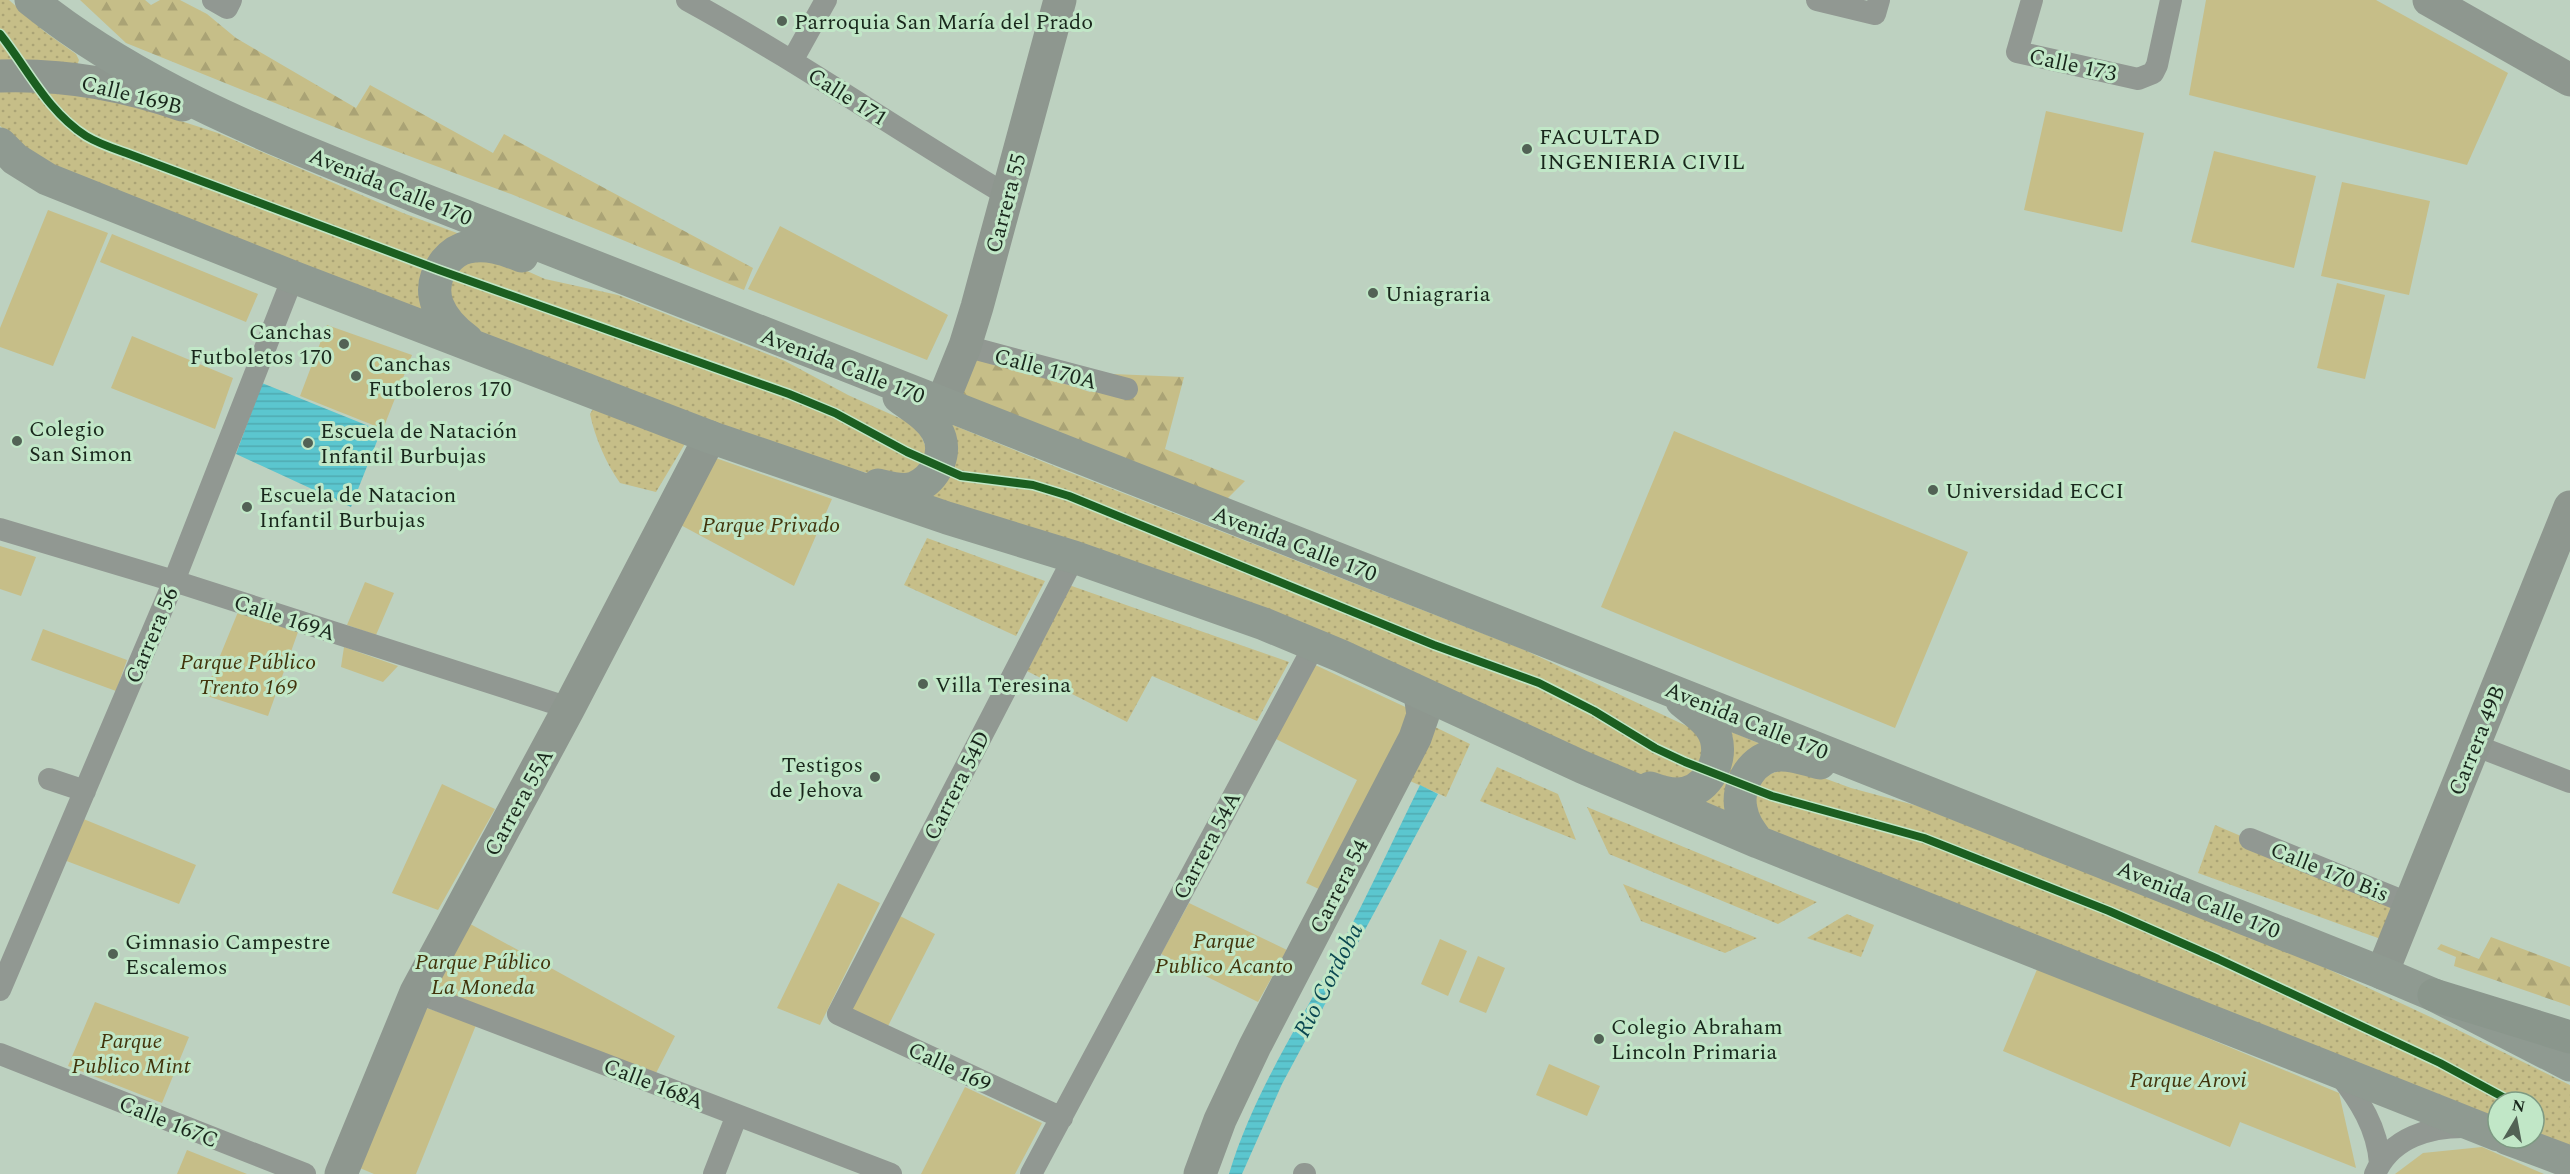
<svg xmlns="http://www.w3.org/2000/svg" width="2570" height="1174" viewBox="0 0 2570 1174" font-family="Spectral,serif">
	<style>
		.grass { fill: url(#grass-dots) }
		.forest { fill: url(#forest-firs) }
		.green { fill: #c6be88 }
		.water { fill: url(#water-rules) }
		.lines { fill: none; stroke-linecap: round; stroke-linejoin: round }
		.street { stroke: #919892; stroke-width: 22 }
		.secondary { stroke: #8e978f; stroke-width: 33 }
		.primary { stroke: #8f9a91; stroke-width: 33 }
		.highway { stroke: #8a968c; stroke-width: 33 }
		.cycleway-casing { stroke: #c1e7c7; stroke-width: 11 }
		.cycleway { stroke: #1b5e20; stroke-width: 8 }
		.poi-dot { fill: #526255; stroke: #c1e7c7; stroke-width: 2 }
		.labels { text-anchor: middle; stroke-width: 6; stroke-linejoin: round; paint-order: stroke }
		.poi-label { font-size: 22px; fill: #19271c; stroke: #c1e7c7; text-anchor: start }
		.street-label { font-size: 22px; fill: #19271c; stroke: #c1e7c7 }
		.park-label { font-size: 22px; font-style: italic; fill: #42340c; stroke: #c1e7c7 }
		.water-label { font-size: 24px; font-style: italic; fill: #0b4851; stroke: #c1e7c7 }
	</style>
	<defs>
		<pattern id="grass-dots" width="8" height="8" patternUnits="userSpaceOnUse" patternTransform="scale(1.5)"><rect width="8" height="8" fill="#c6be88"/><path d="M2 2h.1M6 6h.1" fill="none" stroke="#aaa375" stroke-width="1.8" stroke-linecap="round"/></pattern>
		<pattern id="forest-firs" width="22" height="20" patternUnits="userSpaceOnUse" patternTransform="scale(1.5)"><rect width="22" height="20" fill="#c6be88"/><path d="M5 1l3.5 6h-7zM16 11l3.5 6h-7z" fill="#aaa375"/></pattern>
		<pattern id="water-rules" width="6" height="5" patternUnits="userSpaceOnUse" patternTransform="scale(1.5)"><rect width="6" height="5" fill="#5bc6cf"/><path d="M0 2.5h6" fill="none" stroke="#4faab1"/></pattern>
	</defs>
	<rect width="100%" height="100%" fill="#bdd1c0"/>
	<path class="grass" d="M 0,0 L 9,0 L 45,32 L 76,54 L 79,60 L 77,66 L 0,69 Z
		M 28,87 L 119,101 L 218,133 L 403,213 L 457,233 L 428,316 L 47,166 L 0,126 L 0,92 Z
		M 470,257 L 518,267 L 545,279 L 618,295 L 785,361 L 848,395 L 917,426 L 927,450 L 923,470 L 901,482 L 807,457 L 477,334 L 445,294 L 446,284 Z
		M 594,407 L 686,442 L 656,492 L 620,483 C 606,463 595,438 590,414 Z
		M 953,425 L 1061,469 L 1520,648 L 1691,728 L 1699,735 L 1706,762 L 1676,789 L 923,504 L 948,426 Z
		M 927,538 L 1045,581 L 1016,636 L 904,585 Z
		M 1066,584 L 1289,662 L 1257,721 L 1152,676 L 1127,722 L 1023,669 Z
		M 1435,727 L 1470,744 L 1446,797 L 1410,781 Z
		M 1727,730 L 1761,744 L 1731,817 L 1695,804 Z
		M 1791,766 L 1851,788 L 1918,806 L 2298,955 L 2456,1029 L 2570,1085 L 2570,1151 L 2534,1137 L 2534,1102 L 2498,1102 L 2498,1122 L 1777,833 L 1759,824 L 1753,781 Z
		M 1497,767 L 1558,794 L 1576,840 L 1480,801 Z
		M 1587,807 L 1817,902 L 1778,924 L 1609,854 Z
		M 2215,825 L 2404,905 L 2389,942 L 2198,873 Z
		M 1623,884 L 1757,938 L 1725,953 L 1641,921 Z
		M 1847,914 L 1874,925 L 1861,957 L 1807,938 Z"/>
	<path class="forest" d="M 80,0 L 145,0 L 151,5 L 160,0 L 180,0 L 207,14 L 236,38 L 356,108 L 370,85 L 493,153 L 504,134 L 753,268 L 744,290 L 511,194 L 369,141 L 126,43 Z
		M 971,353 L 1090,392 L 1113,374 L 1184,377 L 1165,449 L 1245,481 L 1223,503 L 950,398 Z
		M 2491,937 L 2570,967 L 2570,1006 L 2454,966 L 2456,957 L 2437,949 L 2441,944 L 2479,959 Z"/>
	<path class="green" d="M 2206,0 L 2376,0 L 2508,73 L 2467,165 L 2189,95 Z
		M 2046,111 L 2144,133 L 2122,232 L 2024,210 Z
		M 2214,151 L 2316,176 L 2294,268 L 2191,242 Z
		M 2342,182 L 2430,201 L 2409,295 L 2321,276 Z
		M 48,210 L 108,233 L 53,366 L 0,347 L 0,328 Z
		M 780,226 L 948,315 L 927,360 L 748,289 Z
		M 112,234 L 258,294 L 246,322 L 100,262 Z
		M 2337,283 L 2385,295 L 2365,379 L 2317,368 Z
		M 327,325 L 412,355 L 383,429 L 300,396 Z
		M 132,336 L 233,378 L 215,429 L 111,388 Z
		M 1674,431 L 1968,552 L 1895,728 L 1601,607 Z
		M 710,456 L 832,499 L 794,586 L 675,522 Z
		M 0,546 L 36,557 L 21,596 L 0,589 Z
		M 365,582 L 394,593 L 376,635 L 347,625 Z
		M 238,612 L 298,632 L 268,716 L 204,695 Z
		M 43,629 L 127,660 L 116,691 L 31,660 Z
		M 344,647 L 398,666 L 383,682 L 341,667 Z
		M 1311,663 L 1414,711 L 1323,891 L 1306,883 L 1357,780 L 1272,737 Z
		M 442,784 L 495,809 L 438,910 L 392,893 Z
		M 81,818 L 196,865 L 179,904 L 64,860 Z
		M 838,883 L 880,903 L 820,1025 L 777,1008 Z
		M 1189,903 L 1287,950 L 1258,1002 L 1161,954 Z
		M 900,916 L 935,934 L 887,1028 L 851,1010 Z
		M 463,920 L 675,1036 L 654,1077 L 434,995 Z
		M 1440,939 L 1467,951 L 1448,996 L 1421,984 Z
		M 1478,956 L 1505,968 L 1486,1013 L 1459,1002 Z
		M 2038,967 L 2339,1093 L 2356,1168 L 2240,1122 L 2230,1147 L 2003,1051 Z
		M 95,1002 L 189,1037 L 162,1103 L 68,1066 Z
		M 421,1006 L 476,1025 L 416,1174 L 374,1174 L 355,1166 Z
		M 1549,1064 L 1600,1086 L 1587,1116 L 1536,1095 Z
		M 965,1087 L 1042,1123 L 1015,1174 L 921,1174 Z
		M 2482,1147 L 2544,1174 L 2395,1174 L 2423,1153 Z
		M 187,1150 L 247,1174 L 177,1174 Z"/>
	<path class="water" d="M 262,383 L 381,431 L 351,507 L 236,454 Z
		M 1420,785 L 1438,794 L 1282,1084 L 1242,1174 L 1229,1174 C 1252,1097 1297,1027 1335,957 C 1365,901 1392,842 1420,785 Z"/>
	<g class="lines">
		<path class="street" d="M 213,0 L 227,8 L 231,0
			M 687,0 C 797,60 900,132 1007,195
			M 1817,0 L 1875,14 L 1879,0
			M 2032,0 L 2017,52 L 2138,79 L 2153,73 L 2157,65 L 2171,0
			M 792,61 L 826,0
			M 965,346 L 1127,389
			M 0,529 L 174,581 L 569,708
			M 2474,745 L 2570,782
			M 49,779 L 85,791
			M 2250,839 L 2410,904
			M 0,990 L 174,581 L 293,277
			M 416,992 L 891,1174
			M 0,1054 L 305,1174
			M 2338,1073 C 2360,1101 2377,1127 2380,1163
			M 1062,1118 L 838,1014 L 1074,557
			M 714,1174 L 737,1115
			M 1031,1174 L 1315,644
			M 1304,1174 L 1305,1174
			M 2375,1174 C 2391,1137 2431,1126 2468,1127"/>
		<path class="secondary" d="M 2429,0 L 2570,80
			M 0,76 C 63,74 123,84 182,105
			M 942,403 L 965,346 L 977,307 L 1060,0
			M 2382,973 L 2570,507
			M 341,1174 L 416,992 L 569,708 L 710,437
			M 1200,1174 L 1220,1120 L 1255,1046 L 1415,738 L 1423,715 L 1420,694"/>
		<path class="primary" d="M 31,0 C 145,92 282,142 417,197 C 564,256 711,313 858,370 C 1367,569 1874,771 2382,973 L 2434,995 L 2570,1065
			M 0,144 L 15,159 L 47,179 L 293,277 L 710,437 L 947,518 L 1074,557 L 1264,624 L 1341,656 L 1582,767 L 1758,842 L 2498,1135
			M 467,340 C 441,321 422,292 445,262 C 451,255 458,249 468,247 C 487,243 504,249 522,256
			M 878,485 C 890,488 902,492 914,488 C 936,479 949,452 937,431 C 929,416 912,407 899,397
			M 1650,788 C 1658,791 1668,794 1677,794 C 1705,794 1723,763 1716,738 C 1711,722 1694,711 1682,701
			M 1758,842 C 1750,831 1743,822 1741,809 C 1736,785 1753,756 1779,755 C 1793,754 1807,760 1820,763
			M 2506,1138 L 2570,1162"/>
		<path class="highway" d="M 2434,995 L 2570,1037"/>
		<defs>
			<path id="cycleway" d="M 0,34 C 28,69 47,111 86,136 C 99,144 115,149 129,154 L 439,270 L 789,394 L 835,413 L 907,452 L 961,476 L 1033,485 L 1069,496 L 1434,645 L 1539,683 L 1594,711 L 1655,748 L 1685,762 L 1772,796 L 1924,838 L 2109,911 L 2218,959 L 2440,1063 L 2512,1102"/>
		</defs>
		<use href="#cycleway" class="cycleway-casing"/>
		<use href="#cycleway" class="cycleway"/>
	</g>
	<g class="poi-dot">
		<circle cx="782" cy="21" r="6"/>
		<circle cx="1527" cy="149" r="6"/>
		<circle cx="1373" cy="293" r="6"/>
		<circle cx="344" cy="344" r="6"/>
		<circle cx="356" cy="376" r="6"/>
		<circle cx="17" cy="441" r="6"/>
		<circle cx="308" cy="443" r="6"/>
		<circle cx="1933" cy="490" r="6"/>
		<circle cx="247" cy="507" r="6"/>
		<circle cx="923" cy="684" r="6"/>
		<circle cx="875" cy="777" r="6"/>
		<circle cx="113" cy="954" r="6"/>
		<circle cx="1599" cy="1039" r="6"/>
	</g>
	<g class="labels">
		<g class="poi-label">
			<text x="794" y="29">Parroquia San María del Prado</text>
			<text x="1539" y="144">FACULTAD<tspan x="1539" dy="25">INGENIERIA CIVIL</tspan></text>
			<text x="1385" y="301">Uniagraria</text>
			<text x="332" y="339" text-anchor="end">Canchas<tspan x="332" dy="25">Futboletos 170</tspan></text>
			<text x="368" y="371">Canchas<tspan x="368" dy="25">Futboleros 170</tspan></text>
			<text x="29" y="436">Colegio<tspan x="29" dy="25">San Simon</tspan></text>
			<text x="320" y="438">Escuela de Natación<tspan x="320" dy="25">Infantil Burbujas</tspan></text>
			<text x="1945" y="498">Universidad ECCI</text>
			<text x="259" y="502">Escuela de Natacion<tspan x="259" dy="25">Infantil Burbujas</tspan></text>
			<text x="935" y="692">Villa Teresina</text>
			<text x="863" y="772" text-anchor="end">Testigos<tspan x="863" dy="25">de Jehova</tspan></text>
			<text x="125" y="949">Gimnasio Campestre<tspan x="125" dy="25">Escalemos</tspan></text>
			<text x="1611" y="1034">Colegio Abraham<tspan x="1611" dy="25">Lincoln Primaria</tspan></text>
		</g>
		<g class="street-label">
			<text transform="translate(2073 64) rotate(12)" y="8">Calle 173</text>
			<text transform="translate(132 94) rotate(14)" y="8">Calle 169B</text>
			<text transform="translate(848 96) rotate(32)" y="8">Calle 171</text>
			<text transform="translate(391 186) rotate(22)" y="8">Avenida Calle 170</text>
			<text transform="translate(1005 203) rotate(-75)" y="8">Carrera 55</text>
			<text transform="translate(843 365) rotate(21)" y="8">Avenida Calle 170</text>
			<text transform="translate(1046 368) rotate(15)" y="8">Calle 170A</text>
			<text transform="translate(1295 543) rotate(21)" y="8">Avenida Calle 170</text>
			<text transform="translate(285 617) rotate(18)" y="8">Calle 169A</text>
			<text transform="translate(151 635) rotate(-67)" y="8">Carrera 56</text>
			<text transform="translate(1747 720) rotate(22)" y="8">Avenida Calle 170</text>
			<text transform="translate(2476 740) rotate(-68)" y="8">Carrera 49B</text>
			<text transform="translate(956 785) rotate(-63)" y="8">Carrera 54D</text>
			<text transform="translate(518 802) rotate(-61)" y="8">Carrera 55A</text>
			<text transform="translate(1206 845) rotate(-62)" y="8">Carrera 54A</text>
			<text transform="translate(2330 871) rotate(22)" y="8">Calle 170 Bis</text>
			<text transform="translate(1338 886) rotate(-63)" y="8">Carrera 54</text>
			<text transform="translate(2199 899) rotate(22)" y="8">Avenida Calle 170</text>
			<text transform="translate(950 1066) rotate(25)" y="8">Calle 169</text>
			<text transform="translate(654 1083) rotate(21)" y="8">Calle 168A</text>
			<text transform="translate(169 1121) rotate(22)" y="8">Calle 167C</text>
		</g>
		<g class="park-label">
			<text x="771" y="532">Parque Privado</text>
			<text x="248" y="669">Parque Público<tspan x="248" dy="25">Trento 169</tspan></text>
			<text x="1224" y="948">Parque<tspan x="1224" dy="25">Publico Acanto</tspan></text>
			<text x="483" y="969">Parque Público<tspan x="483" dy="25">La Moneda</tspan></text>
			<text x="131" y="1048">Parque<tspan x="131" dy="25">Publico Mint</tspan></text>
			<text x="2188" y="1087">Parque Arovi</text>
		</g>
		<g class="water-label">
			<text transform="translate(1328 980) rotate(-63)" y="8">Rio Cordoba</text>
		</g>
	</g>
	<g transform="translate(2516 1120) rotate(10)"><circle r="28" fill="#c1e7c7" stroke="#7e9a83" stroke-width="1.5"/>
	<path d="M0-4.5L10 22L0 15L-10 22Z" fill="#526255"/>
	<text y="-9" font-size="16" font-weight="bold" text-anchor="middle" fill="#19271c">N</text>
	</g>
</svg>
